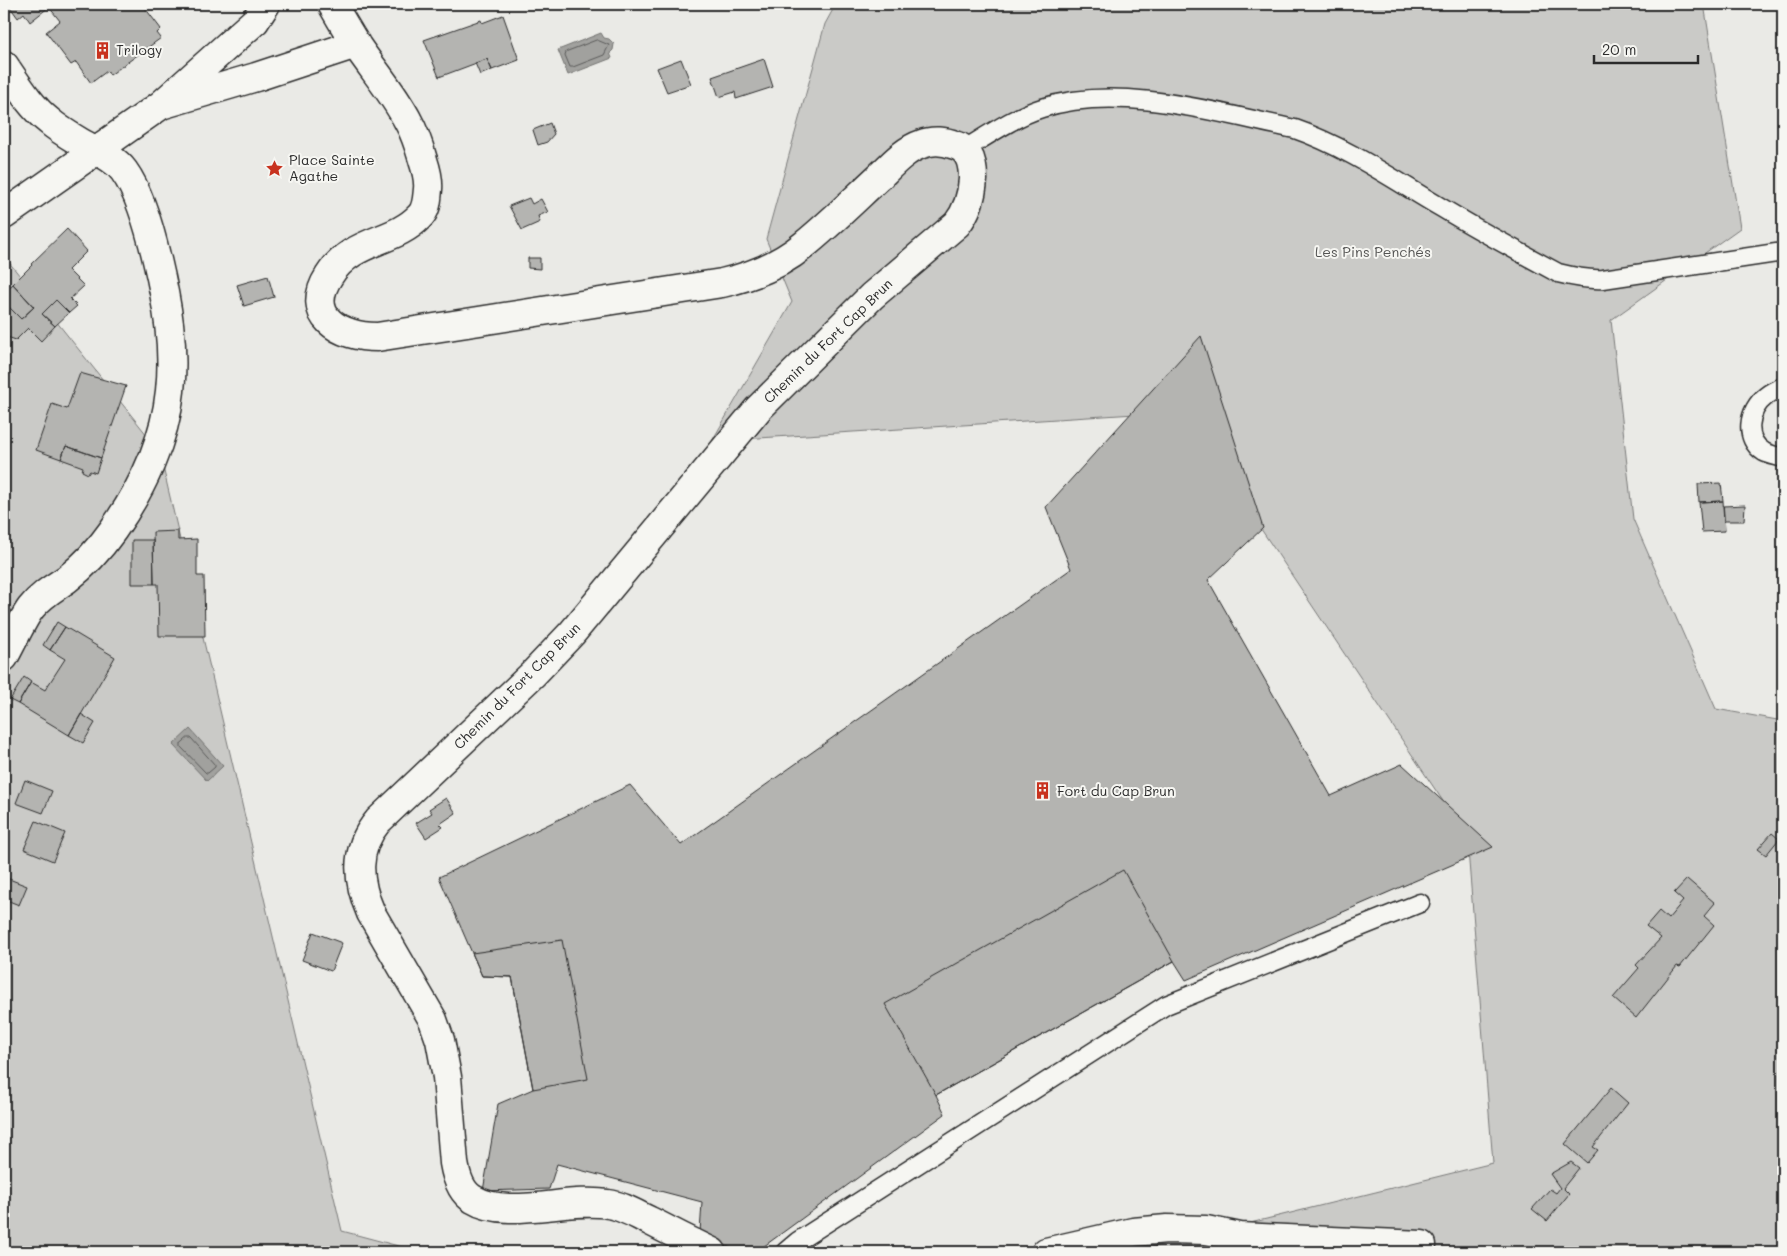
<svg xmlns="http://www.w3.org/2000/svg" width="1787" height="1256" viewBox="0 0 1787 1256" font-family="Mali,sans-serif">
	<style>
		.green { fill: #cacac7; stroke: #7a7a79 }
		.water { fill: #a1a19e; stroke: #727270 }
		.lines { fill: none; stroke-linecap: round; stroke-linejoin: round }
		.shore { stroke: #5a5a59; stroke-width: 1 }
		.building { fill: #b4b4b1; stroke: #2b2b2b }
		.lane-casing { stroke: #2b2b2b; stroke-width: 21 }
		.street-casing { stroke: #2b2b2b; stroke-width: 31 }
		.lane { stroke: #f6f6f2; stroke-width: 18 }
		.street { stroke: #f6f6f2; stroke-width: 28 }
		.labels { text-anchor: middle; stroke-width: 4; stroke-linejoin: round; paint-order: stroke }
		.poi-label { font-size: 14px; fill: #2b2b2b; stroke: #f6f6f2; text-anchor: start }
		.park-label { font-size: 14px; fill: #535352; stroke: #f6f6f2 }
		.street-label { font-size: 14px; fill: #2b2b2b; stroke: #f6f6f2 }
	</style>
	<rect width="100%" height="100%" fill="#eaeae6"/>
	<filter id="ink" filterUnits="userSpaceOnUse"><feTurbulence type="fractalNoise" baseFrequency=".02" numOctaves="2"/><feDisplacementMap in="SourceGraphic" scale="10" xChannelSelector="R" yChannelSelector="G"/><feConvolveMatrix kernelMatrix="1 2 1 2 8 2 1 2 1" color-interpolation-filters="sRGB"/></filter>
	<g filter="url(#ink)">
		<path class="green" d="M 836,4 L 1704,4 L 1740,228 L 1611,320 L 1633,519 L 1716,709 L 1783,721 L 1783,1252 L 1133,1252 L 1493,1163 L 1467,837 L 1182,411 L 712,441 L 792,302 L 766,239 L 825,24 Z
			M 4,256 L 159,450 L 342,1231 L 421,1252 L 4,1252 Z"/>
		<path class="water" d="M 601,33 L 604,38 L 609,39 L 614,44 L 613,50 L 610,53 L 612,58 L 568,75 L 558,50 Z
			M 190,729 L 223,766 L 207,781 L 173,745 Z"/>
		<g class="lines">
			<path class="shore" d="M 597,40 L 609,45 L 604,55 L 573,67 L 570,67 L 565,55 L 566,52 Z
				M 188,738 L 191,738 L 215,765 L 215,767 L 208,773 L 206,773 L 181,747 L 181,744 Z"/>
		</g>
		<path class="building" d="M 8,4 L 142,4 L 161,29 L 157,33 L 161,38 L 110,75 L 107,71 L 91,83 L 76,62 L 71,65 L 46,32 L 60,21 L 49,7 L 30,22 L 24,13 L 18,18 Z
			M 503,15 L 519,60 L 492,70 L 487,59 L 439,77 L 424,40 L 481,20 L 482,23 Z
			M 1783,56 L 1783,106 L 1779,96 Z
			M 487,59 L 492,70 L 480,75 L 475,63 Z
			M 681,59 L 691,84 L 667,92 L 657,68 Z
			M 764,59 L 773,87 L 736,99 L 735,92 L 719,97 L 712,77 Z
			M 550,123 L 554,134 L 547,142 L 538,145 L 533,130 Z
			M 529,198 L 532,204 L 541,199 L 548,212 L 538,216 L 540,222 L 522,230 L 509,206 Z
			M 67,229 L 87,251 L 68,270 L 84,286 L 70,299 L 77,306 L 69,313 L 56,300 L 42,314 L 55,326 L 41,341 L 28,328 L 16,340 L 4,336 L 4,302 L 21,319 L 34,307 L 13,284 L 32,265 L 31,264 Z
			M 528,258 L 540,258 L 540,269 L 528,268 Z
			M 268,276 L 274,297 L 244,306 L 237,285 Z
			M 13,284 L 34,307 L 21,319 L 4,302 L 4,292 Z
			M 56,300 L 69,313 L 55,326 L 42,314 Z
			M 1201,336 L 1263,528 L 1208,580 L 1331,796 L 1402,764 L 1493,847 L 1186,980 L 1174,961 L 936,1095 L 945,1114 L 756,1252 L 739,1252 L 700,1233 L 702,1202 L 557,1164 L 549,1189 L 483,1191 L 498,1104 L 533,1089 L 512,977 L 482,976 L 439,877 L 630,785 L 681,845 L 1071,569 L 1046,507 Z
			M 80,373 L 126,386 L 101,458 L 66,446 L 61,459 L 36,450 L 52,404 L 67,409 Z
			M 66,446 L 101,458 L 96,473 L 90,471 L 88,474 L 82,471 L 83,467 L 61,459 Z
			M 1721,483 L 1723,501 L 1699,502 L 1698,484 Z
			M 1723,501 L 1725,531 L 1702,532 L 1699,502 Z
			M 1745,505 L 1744,521 L 1724,521 L 1723,506 Z
			M 178,531 L 178,540 L 197,539 L 197,576 L 204,576 L 205,636 L 159,636 L 158,584 L 154,584 L 153,532 Z
			M 132,540 L 153,540 L 154,584 L 132,584 Z
			M 57,622 L 65,627 L 50,650 L 43,645 Z
			M 65,627 L 115,657 L 69,735 L 18,704 L 31,682 L 45,690 L 65,659 L 50,650 Z
			M 24,677 L 31,682 L 18,704 L 10,700 Z
			M 81,714 L 95,723 L 83,743 L 69,735 Z
			M 25,780 L 52,791 L 43,813 L 16,803 Z
			M 446,798 L 456,813 L 440,824 L 443,827 L 426,838 L 416,823 L 432,813 L 429,809 Z
			M 36,821 L 65,833 L 53,861 L 24,849 Z
			M 1772,833 L 1779,839 L 1766,855 L 1758,849 Z
			M 1123,870 L 1174,961 L 936,1095 L 885,1004 Z
			M 4,877 L 27,886 L 19,905 L 4,899 Z
			M 1687,879 L 1715,903 L 1704,916 L 1714,925 L 1680,967 L 1677,966 L 1636,1018 L 1613,998 L 1639,968 L 1636,965 L 1661,938 L 1646,926 L 1659,911 L 1668,919 L 1683,901 L 1674,893 Z
			M 313,932 L 342,943 L 331,971 L 302,960 Z
			M 562,940 L 588,1079 L 533,1089 L 512,977 L 482,976 L 472,953 Z
			M 1611,1088 L 1628,1103 L 1593,1147 L 1598,1150 L 1587,1163 L 1565,1144 Z
			M 1571,1162 L 1579,1168 L 1563,1188 L 1569,1194 L 1547,1221 L 1532,1209 L 1550,1189 L 1556,1193 L 1560,1188 L 1550,1174 Z"/>
		<g class="lines">
			<defs>
				<path id="lane" d="M 965,149 C 988,135 1016,116 1042,108 C 1119,83 1218,113 1295,129 C 1347,147 1394,180 1442,208 C 1480,231 1519,252 1558,273 C 1574,277 1588,280 1603,279 L 1783,252
					M 1783,387 C 1777,389 1771,392 1766,396 C 1748,410 1743,439 1764,452 C 1770,455 1777,456 1783,458
					M 785,1252 L 798,1241 L 1166,1005 L 1420,903"/>
				<path id="street" d="M 266,4 L 255,21 L 161,105 L 256,77 L 356,44
					M 332,4 C 340,18 348,32 357,46 C 374,71 394,94 408,121 C 415,133 419,146 423,160 C 426,169 429,179 428,189 C 427,199 427,210 419,217 C 394,243 352,239 329,276 C 303,316 340,337 377,337 L 722,283 C 753,276 780,265 804,245 C 830,224 855,199 880,176 C 892,164 906,149 922,144 C 932,140 945,141 955,145 C 970,149 973,165 973,179 C 972,196 968,210 957,224 L 872,296 L 758,409 L 572,633 L 533,674 L 378,821 C 354,849 357,881 371,913 L 433,1020 L 440,1040 L 447,1077 L 454,1163 C 456,1175 461,1192 473,1199 C 507,1220 568,1197 608,1204 C 623,1206 637,1215 650,1221 C 671,1232 691,1242 712,1252
					M 4,65 C 17,84 31,107 49,121 C 58,129 70,136 80,142 C 95,151 114,157 124,171 C 140,193 151,234 157,260 C 167,302 175,347 170,391 C 165,440 142,489 113,530 C 101,547 84,566 67,579 C 54,588 41,595 31,608 C 22,620 12,643 4,657
					M 4,215 L 161,105
					M 1046,1252 L 1133,1232 L 1167,1229 L 1206,1230 L 1240,1237 L 1422,1245"/>
			</defs>
			<use href="#lane" class="lane-casing"/>
			<use href="#street" class="street-casing"/>
			<use href="#lane" class="lane"/>
			<use href="#street" class="street"/>
		</g>
	</g>
	<defs>
		<symbol id="building-bare" viewBox="-9 -9 18 18"><path d="M-4-6H4V6H1V3H-1V6H-4ZM-2.5-4.3h1.7v1.8h-1.7ZM.8-4.3h1.7v1.8H.8ZM-2.5-1h1.7V.8h-1.7ZM.8-1h1.7V.8H.8Z" fill="#c8321e" stroke="#f6f6f2" stroke-width="2.5" paint-order="stroke"/></symbol>
		<symbol id="sight-bare" viewBox="-9 -9 18 18"><path d="M0-6L1.8-2.2L6-1.7L2.9 1.2L3.7 5.4L0 3.3L-3.7 5.4L-2.9 1.2L-6-1.7L-1.8-2.2Z" fill="#c8321e" stroke="#f6f6f2" stroke-width="2.5" paint-order="stroke"/></symbol>
	</defs>
	<g fill-rule="evenodd">
		<use href="#building-bare" x="90" y="38" width="25" height="25"/>
		<use href="#sight-bare" x="262" y="156" width="25" height="25"/>
		<use href="#building-bare" x="1030" y="778" width="25" height="25"/>
	</g>
	<g class="labels">
		<g class="poi-label">
			<text x="116" y="55">Trilogy</text>
			<text x="289" y="165">Place Sainte<tspan x="289" dy="16">Agathe</tspan></text>
			<text x="1057" y="796">Fort du Cap Brun</text>
		</g>
		<g class="park-label">
			<text x="1373" y="257">Les Pins Penchés</text>
		</g>
		<g class="street-label">
			<text transform="translate(828 341) rotate(-44)" y="5">Chemin du Fort Cap Brun</text>
			<text transform="translate(517 686) rotate(-45)" y="5">Chemin du Fort Cap Brun</text>
		</g>
	</g>
	<rect width="1787" height="1256" fill="none" stroke="#f6f6f2" stroke-width="20"/>
	<rect x="10" y="10" width="1767" height="1236" fill="none" stroke="#2b2b2b" stroke-width="2" filter="url(#ink)"/>
	<path d="M1594 55v8h104v-8" fill="none" stroke="#2b2b2b" stroke-width="2.5"/>
	<text x="1602" y="55" font-size="15" fill="#2b2b2b" stroke="#f6f6f2" stroke-width="4" paint-order="stroke">20 m</text>
</svg>
